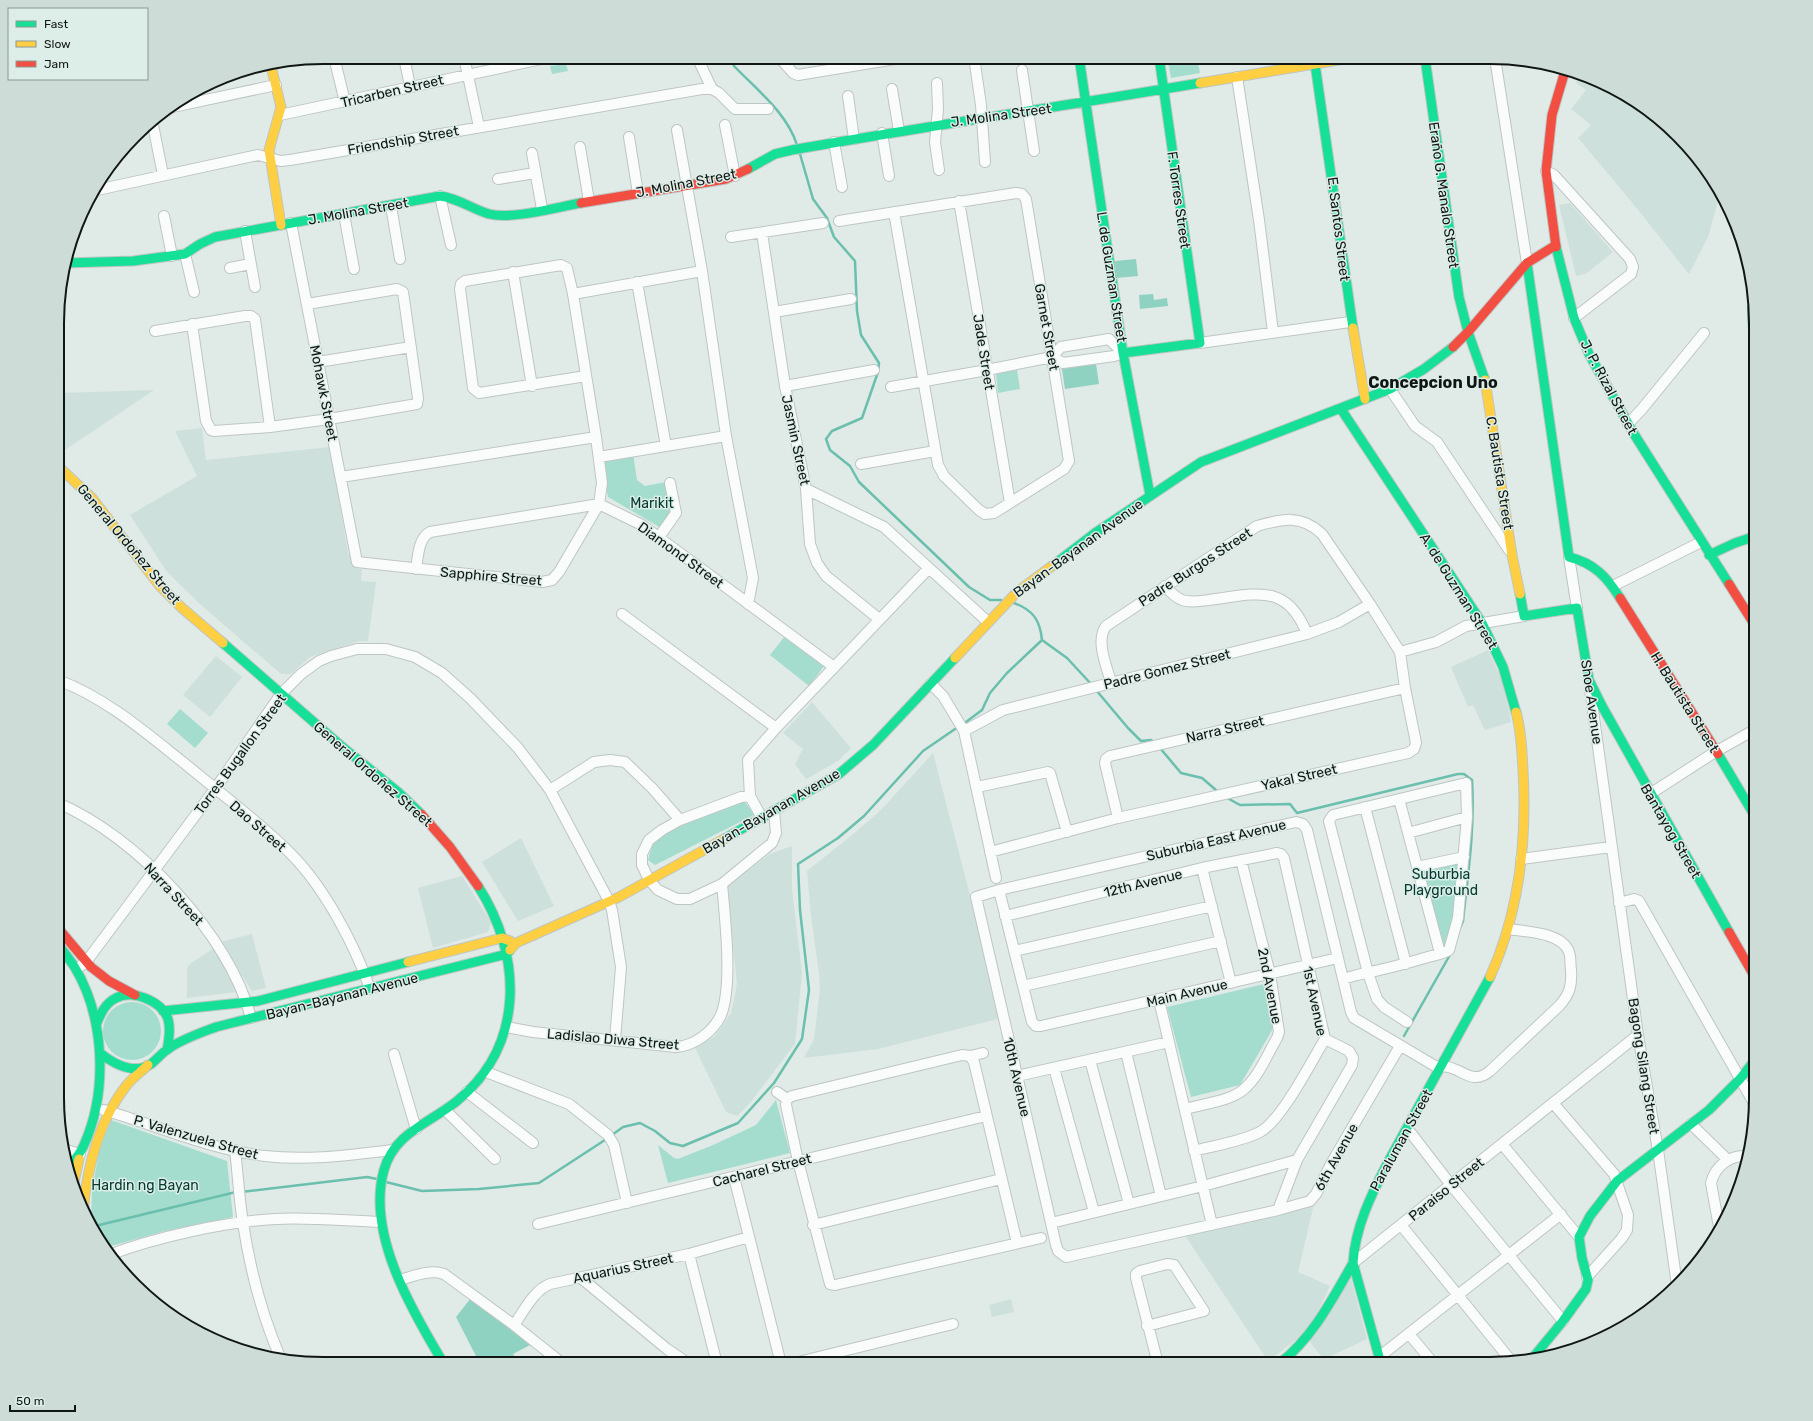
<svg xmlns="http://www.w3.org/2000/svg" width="1813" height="1421" viewBox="0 0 1813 1421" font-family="Rubik,sans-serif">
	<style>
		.built { fill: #cee0db }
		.green { fill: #a4ddce }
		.forest { fill: #8fd2c2 }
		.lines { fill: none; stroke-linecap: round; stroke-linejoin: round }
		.stream { stroke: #6abfad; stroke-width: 2.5 }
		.river { stroke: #6abfad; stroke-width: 16 }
		.street-casing { stroke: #bec6c4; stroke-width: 12 }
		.fast-casing { stroke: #bec6c4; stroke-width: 11 }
		.slow-casing { stroke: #bec6c4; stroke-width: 11 }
		.jam-casing { stroke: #bec6c4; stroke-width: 11 }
		.street { stroke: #fafcfb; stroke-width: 10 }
		.fast { stroke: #16e098; stroke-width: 9 }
		.slow { stroke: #ffcf43; stroke-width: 9 }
		.jam { stroke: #f24e42; stroke-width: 9 }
		.labels { text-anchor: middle; stroke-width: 3; stroke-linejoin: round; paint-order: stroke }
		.street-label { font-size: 14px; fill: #101614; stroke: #ddede8 }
		.park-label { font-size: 14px; fill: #03392e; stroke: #ddede8 }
		.quarter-label { font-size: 16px; font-weight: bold; fill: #101614; stroke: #ddede8 }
		.rim { fill: none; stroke: #101614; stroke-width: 2 }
	</style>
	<rect width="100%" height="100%" fill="#e0eae7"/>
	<path class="built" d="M 1579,74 L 1592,77 L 1653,115 L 1673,131 L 1711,175 L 1716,184 L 1718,201 L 1708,237 L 1689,274 L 1635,206 L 1578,138 L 1591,125 L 1571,109 L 1586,90 L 1576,83 Z
		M 1570,203 L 1613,252 L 1587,273 L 1576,276 L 1559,205 Z
		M 154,390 L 59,454 L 59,393 Z
		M 202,428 L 206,460 L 330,447 L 348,553 L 354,562 L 352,564 L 354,567 L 362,569 L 361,581 L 376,582 L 368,641 L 359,641 L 310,657 L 291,674 L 281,674 L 201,605 L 167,572 L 130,515 L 197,476 L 175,431 Z
		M 1488,650 L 1504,684 L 1511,722 L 1485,730 L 1473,705 L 1468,707 L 1451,667 Z
		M 216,656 L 242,677 L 210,717 L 183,695 Z
		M 812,702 L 851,748 L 838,761 L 806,779 L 795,764 L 803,749 L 783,733 Z
		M 933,753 L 1002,1018 L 878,1049 L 804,1058 L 814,1039 L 820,989 L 819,974 L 811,916 L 807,871 L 852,835 L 881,810 Z
		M 521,838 L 554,906 L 518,921 L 482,862 Z
		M 792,846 L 792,889 L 802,973 L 795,1044 L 750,1103 L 737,1116 L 726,1112 L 695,1048 L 715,1036 L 731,1013 L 736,990 L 737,982 L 726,886 L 770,854 Z
		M 462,876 L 491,922 L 488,932 L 433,948 L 418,888 Z
		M 252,934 L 266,988 L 252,991 L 220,942 Z
		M 213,949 L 232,978 L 237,992 L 187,998 L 187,968 L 191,963 Z
		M 1314,1204 L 1298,1272 L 1330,1286 L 1309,1330 L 1268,1361 L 1184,1234 Z
		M 1351,1278 L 1367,1339 L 1324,1359 L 1309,1341 Z
		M 1011,1299 L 1014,1312 L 992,1317 L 989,1305 Z"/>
	<path class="green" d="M 1167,57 L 1197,57 L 1200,73 L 1171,78 Z
		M 566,64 L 568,71 L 552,74 L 550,66 Z
		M 1017,370 L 1020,389 L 998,393 L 996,374 Z
		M 633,453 L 637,480 L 645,486 L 666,482 L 671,513 L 661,528 L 608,497 L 601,458 Z
		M 785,636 L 824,666 L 809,686 L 770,655 Z
		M 180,709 L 208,733 L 195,748 L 167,724 Z
		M 744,800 L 754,815 L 655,865 L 648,860 L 654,839 L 681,823 Z
		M 1460,860 L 1453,927 L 1444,950 L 1420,868 Z
		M 1264,984 L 1274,1027 L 1240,1085 L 1191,1097 L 1167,1007 Z
		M103 1031a29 29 0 1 1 58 0a29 29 0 1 1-58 0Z
		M 776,1100 L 790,1153 L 668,1183 L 658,1145 L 674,1158 L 678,1159 L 713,1145 L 756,1125 Z
		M 111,1120 L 227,1161 L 233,1217 L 165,1231 L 104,1248 L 91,1226 L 92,1191 L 99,1151 Z"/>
	<path class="forest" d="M 1136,259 L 1138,276 L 1116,278 L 1115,261 Z
		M 1153,294 L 1154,300 L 1167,298 L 1168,306 L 1140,309 L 1139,295 Z
		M 1096,364 L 1099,384 L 1065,389 L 1062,369 Z
		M 471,1298 L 530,1345 L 513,1354 L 518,1364 L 480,1364 L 456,1317 Z"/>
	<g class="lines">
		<path class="stream" d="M 730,57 L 734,66 C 757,90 787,113 797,145
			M 800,154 L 813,199 L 827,218 L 834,237 L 855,261 L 857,311 L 861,335 L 879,363 L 878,372 L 862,418 L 832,431 L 826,439 L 830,450 L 850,466 L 859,482 L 969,587 L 990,600 L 1001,600
			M 1042,640 L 1067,658 L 1092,685
			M 1096,690 L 1128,728 L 1141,741 L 1151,740 L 1154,742
			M 962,725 L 982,710 L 990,693 L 1007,673 L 1042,640 C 1040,620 1033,610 1014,603
			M 1160,748 L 1181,773 L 1202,778 L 1216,790
			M 1229,799 L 1240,805 L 1290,804 L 1297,813 L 1458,774 L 1464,774 L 1472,780 C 1475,828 1468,874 1463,921 L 1460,928
			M 1404,1036 L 1451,953
			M 612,1135 L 623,1127 L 640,1123 L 655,1131 L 670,1143 L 683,1146 L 738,1123 L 774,1083 L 802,1039 L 809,990 L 800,910 L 798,864 L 838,838 L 864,816 L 923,751 L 958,727
			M 386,1182 L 422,1191 L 479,1189 L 539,1183 L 608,1138
			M 241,1192 L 367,1177 L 377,1179
			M 91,1227 L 236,1192"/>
		<path class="river" d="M 1755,308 L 1756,330"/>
		<defs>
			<path id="street" d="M 334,57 L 345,102
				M 404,57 L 410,86
				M 464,57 L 479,127
				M 697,57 L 712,89
				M 779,57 L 793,73 L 798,75 L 907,57
				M 974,57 L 981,105 L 985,162
				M 1495,58 L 1527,263
				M 1022,70 L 1034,151
				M 1237,77 L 1259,220 L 1273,332
				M 937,83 L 938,109 L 935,142 L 939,170
				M 712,89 L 719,93 L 735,109 L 768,109
				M 892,89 L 899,131
				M 848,96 L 854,139
				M 168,108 L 276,85
				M 280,115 L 551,57
				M 152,120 L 163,175
				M 725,125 L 735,176
				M 677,130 L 702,271 L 726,436 L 753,578 L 748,604
				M 882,133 L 889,176
				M 629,137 L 638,193
				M 834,142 L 842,187
				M 580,147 L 589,201
				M 532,153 L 542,209
				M 1546,171 L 1554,175 L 1630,259 L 1633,267 L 1631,274 L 1574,318
				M 498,179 L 535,173
				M 97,190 L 258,155 L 281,161 L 290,160 L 702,89 L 712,89
				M 440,196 L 451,245
				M 959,201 L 1010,503
				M 391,206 L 400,259
				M 344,214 L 354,269
				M 164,216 L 172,256
				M 839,221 L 1016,193 L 1022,194 L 1026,199 L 1069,461 L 1064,469 L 994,513 L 985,514 L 979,510 L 944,476 L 938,465 L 894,212
				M 291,223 L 357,562 L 542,582 L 552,580 L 559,572 L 599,504 L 602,483 L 596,437 L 573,294 L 567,268 L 561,265 L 465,281 L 461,284 L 460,289 L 473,388 L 479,393 L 586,376
				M 245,231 L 255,287
				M 762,233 L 785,386 L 806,489 L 810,544 L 817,563 L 826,576 L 879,619
				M 731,237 L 823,223
				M 185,254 L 194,292
				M 230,268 L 250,264
				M 513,272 L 532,386
				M 637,282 L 666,446
				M 573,294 L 702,271
				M 774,312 L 851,299
				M 192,324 L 206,421 L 211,430 L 214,431 L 270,427 L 329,419 L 417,404 L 418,398 L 403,292 L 397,289 L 307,304
				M 155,331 L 245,316 L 251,316 L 255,319 L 270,427
				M 1200,343 L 1350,322
				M 318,362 L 411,347
				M 785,386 L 874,370
				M 891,387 L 987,370 L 1052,357 L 1061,347 L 1109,339 L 1123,353 L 1114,356 L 1063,363 L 1052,357
				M 1390,389 L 1415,426 L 1437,442 L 1509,550
				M 1628,424 L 1642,409 L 1704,333
				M 599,457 L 726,436
				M 861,464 L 935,451
				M 341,477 L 596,437
				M 806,489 L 884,527 L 988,622
				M 659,537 L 676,513 L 670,483
				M 1569,557 L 1577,608
				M 416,569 C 418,558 418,538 430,532 L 599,504 L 642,525 L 834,667
				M 1165,586 C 1170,592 1175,597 1182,600 C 1190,603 1201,601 1209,600 C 1255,594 1287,582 1307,634
				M 1613,586 L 1701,542
				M 622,614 L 776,728
				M 1400,652 L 1436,642 L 1466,626 L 1524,616
				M 58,680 C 106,698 145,732 184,763 C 220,793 258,821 291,854 C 324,887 355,945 370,989
				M 931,684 L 943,696 L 964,731 L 996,878
				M 1590,689 L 1638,1035 L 1658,1150 L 1677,1285
				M 964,731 L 1003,710 L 1307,634 L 1339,622 L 1370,604
				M 977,787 L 1048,772 L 1050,773 L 1067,832
				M 550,790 L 594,762 L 610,760 L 625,762 L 652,788 L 680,820
				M 1650,794 L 1715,752 L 1756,729
				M 750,796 L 741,797 L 680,820 L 662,830 L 649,840 L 642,854 L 642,865 L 649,880 L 658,890 L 677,899 L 690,899 L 722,884 L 772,843 L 776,833 L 774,811
				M 1399,799 L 1440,953
				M 58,803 C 136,836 230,935 251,1018
				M 1365,807 L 1406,964
				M 762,818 L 750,796 L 748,760 L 776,728 L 929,568
				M 1118,818 L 1105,763 L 1106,759 L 1110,756 L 1405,688
				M 1408,833 L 1467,817
				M 990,852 L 1118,818 L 1408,753 L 1414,749 L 1416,743 L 1405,688 L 1400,652 L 1370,604 L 1322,534 C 1301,514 1282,519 1257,526 L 1106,626 C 1095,641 1107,666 1111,683
				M 1521,859 L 1611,847
				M 1417,867 L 1464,857
				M 1202,868 L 1231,983
				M 999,890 L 1032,1022 L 1036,1026 L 1041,1026 L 1338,958
				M 1619,903 L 1634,899 L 1639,901 L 1755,1105
				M 1005,916 L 1202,868 L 1277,853 L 1281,854 L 1284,858 L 1325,1039 C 1311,1062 1281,1121 1260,1132 C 1243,1141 1213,1146 1194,1151
				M 1014,951 L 1212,906
				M 81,966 L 86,962 L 215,789 L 281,694 L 301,674 L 319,661 L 331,656 L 357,649 L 386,649 L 415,657 L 442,673 L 471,699 L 518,748 L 550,790 L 609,901 L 612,910 L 621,967 L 615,1040
				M 1343,979 L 1357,975 C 1381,970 1405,964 1428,957 C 1435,955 1443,954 1449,950 L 1458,918 L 1467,817 L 1466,783 L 1333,815 L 1329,821 L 1368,973 L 1377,999 L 1384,1007 L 1407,1022
				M 1023,986 L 1221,941
				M 1159,1000 L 1212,1225
				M 506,1027 L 533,1032 L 676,1047 C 694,1046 713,1032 721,1015 C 733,985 725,918 722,884
				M 1400,1046 L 1332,1162 L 1316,1194 L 1310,1201 L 1278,1210 L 1066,1257 L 1058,1251 L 1056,1245 L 976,897 L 999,890 L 1296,822 L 1303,824 L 1307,830 L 1351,1012 L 1354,1018 L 1435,1066 C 1439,1066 1444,1066 1448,1067 C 1465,1071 1473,1085 1490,1071 L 1559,1006 C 1570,994 1572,985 1571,970 C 1570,964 1571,957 1569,952 C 1562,932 1526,932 1509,929
				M 1126,1052 L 1161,1196
				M 394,1054 L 416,1129
				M 970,1056 L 974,1062 L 1017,1243
				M 1090,1060 L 1129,1204
				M 1054,1068 L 1094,1212
				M 486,1072 L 569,1104 L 608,1135 L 614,1145 L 627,1203
				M 1017,1076 L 1169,1042
				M 467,1092 L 533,1143
				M 777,1092 L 787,1099 L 786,1105 L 798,1161 L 830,1284 L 835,1285 L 1041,1238
				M 787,1099 L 792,1096 L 962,1055 L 970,1056 L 983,1053
				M 1553,1103 L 1614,1174 L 1628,1215 L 1627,1230 L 1622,1238 L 1587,1277
				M 1185,1109 C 1202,1104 1230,1101 1243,1090 C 1258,1078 1267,1055 1277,1038 L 1279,1032 L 1270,974 L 1241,860
				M 104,1110 C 155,1125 212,1150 265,1156 C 308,1161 350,1155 393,1150
				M 445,1110 L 495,1159
				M 1691,1124 L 1727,1159
				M 1407,1128 L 1451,1185 L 1563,1321
				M 1502,1144 L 1579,1237
				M 63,1149 L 80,1154
				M 235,1150 C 238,1174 239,1199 243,1223 C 250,1269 262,1315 280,1357
				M 734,1177 L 781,1364
				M 1278,1210 L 1297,1160 L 1352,1065 L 1353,1058 L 1349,1051 L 1325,1039
				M 1051,1223 L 1203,1186 L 1297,1160
				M 538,1224 L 986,1116
				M 813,1225 L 1001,1179
				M 1401,1225 L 1512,1362
				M 1719,1227 L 1711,1183 C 1715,1166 1730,1155 1746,1156
				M 689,1254 L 717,1364
				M 109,1255 C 156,1237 225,1222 275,1219 C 310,1217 346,1221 381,1222
				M 1353,1263 L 1638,1035
				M 581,1278 L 667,1349 L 689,1364
				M 400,1280 C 414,1276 430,1269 444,1274 L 514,1325 L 563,1364
				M 514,1325 C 524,1311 534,1290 550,1284 L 689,1254 L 749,1237
				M 1147,1326 L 1204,1311 L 1174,1265 L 1167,1264 L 1140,1271 L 1136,1274 L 1136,1278 L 1158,1364
				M 1409,1334 L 1434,1364
				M 1379,1357 L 1561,1214
				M 790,1364 L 953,1324"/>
			<path id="fast" d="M 1079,57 L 1123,353 L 1150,495
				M 1314,57 L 1353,328
				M 1425,58 L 1459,297 L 1468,332 L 1485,380
				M 748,169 L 775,154 L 792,150 C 928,126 1064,106 1200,83
				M 1556,247 L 1574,318 L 1589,354 L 1634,434 L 1729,584
				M 65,263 L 133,261 L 185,254 L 200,244 L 215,237 L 440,196 C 458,198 472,209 489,214 C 512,220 557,207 581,203
				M 1527,263 L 1569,557 C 1594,563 1607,577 1620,598
				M 1123,353 L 1200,343 L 1159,57
				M 1341,409 L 1482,623 L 1503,667 L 1516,712
				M 1709,555 L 1735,543 L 1756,536
				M 1052,566 L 1095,533 L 1201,462 L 1390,389 L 1424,369 L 1453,347
				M 1520,594 L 1524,616 L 1577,608 L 1589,680 L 1602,706 L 1729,932
				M 223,643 L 340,745 L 398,792 L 421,814
				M 1718,754 L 1756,818
				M 724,839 L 839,774 L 873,745 L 955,658
				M 58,944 C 63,951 69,959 74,966 C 105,1017 108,1091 84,1145 C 80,1154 73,1162 67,1170
				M 163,1011 L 258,1001 L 408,962
				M 96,1025 C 100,1015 105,1003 116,998 C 132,989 162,1001 168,1019 C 171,1029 169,1040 167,1050
				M 100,1053 C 114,1064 134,1075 151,1064 C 157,1059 162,1053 168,1049 C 182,1039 200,1033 216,1027 L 507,954 L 510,950
				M 1531,1360 L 1563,1321 L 1586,1289 L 1588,1280 L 1582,1258 L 1579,1237 L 1590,1216 L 1617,1181 L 1709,1110 L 1740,1079 L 1755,1060
				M 444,1364 C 412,1311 366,1233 384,1170 C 394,1133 430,1123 457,1101 C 525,1046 523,956 478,886
				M 1279,1364 C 1313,1337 1332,1300 1353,1263
				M 1381,1364 L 1353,1263 C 1355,1228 1371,1195 1387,1164 L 1490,977"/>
			<path id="slow" d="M 271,66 L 281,107 L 269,150 L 281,225
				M 1200,83 L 1357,57
				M 1353,328 L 1365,399
				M 1485,380 L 1512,555 L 1520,594
				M 59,467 L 92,498 L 159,585 L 182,608 L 223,643
				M 955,658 L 1017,592 L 1052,566
				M 510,950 L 516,943 L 619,897 L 724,839
				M 408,962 L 502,938 L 510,941
				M 1490,977 C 1519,913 1527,839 1523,770 C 1522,750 1521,730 1516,712
				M 73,1186 L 79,1159
				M 83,1212 C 87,1168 98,1122 126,1086 C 132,1078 141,1072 148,1065"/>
			<path id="jam" d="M 581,203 L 726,179 L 748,169
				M 1556,247 L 1546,171 L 1552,115 L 1565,71
				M 1453,347 L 1468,332 L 1527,263 L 1556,245
				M 1729,584 L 1756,627
				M 1620,598 L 1718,754
				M 421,814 L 450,847 L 478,886
				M 58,928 L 91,967 L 109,981 L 135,995
				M 1729,932 L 1756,979"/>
		</defs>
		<use href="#street" class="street-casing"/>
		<use href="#fast" class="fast-casing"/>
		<use href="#slow" class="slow-casing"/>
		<use href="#jam" class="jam-casing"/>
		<use href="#street" class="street"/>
		<use href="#fast" class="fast"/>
		<use href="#slow" class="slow"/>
		<use href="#jam" class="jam"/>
	</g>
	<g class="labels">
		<g class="street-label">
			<text transform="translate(392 91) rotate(-13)" y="5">Tricarben Street</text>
			<text transform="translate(1001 115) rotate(-8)" y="5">J. Molina Street</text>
			<text transform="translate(403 140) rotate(-10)" y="5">Friendship Street</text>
			<text transform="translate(686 183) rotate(-11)" y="5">J. Molina Street</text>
			<text transform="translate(1444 195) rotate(82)" y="5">Eraño G. Manalo Street</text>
			<text transform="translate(1179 200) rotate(82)" y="5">F. Torres Street</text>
			<text transform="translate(358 211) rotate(-10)" y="5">J. Molina Street</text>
			<text transform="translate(1339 229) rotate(83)" y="5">E. Santos Street</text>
			<text transform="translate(1112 277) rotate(81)" y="5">L. de Guzman Street</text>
			<text transform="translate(1047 327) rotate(80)" y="5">Garnet Street</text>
			<text transform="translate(984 352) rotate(81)" y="5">Jade Street</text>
			<text transform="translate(1609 387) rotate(62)" y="5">J. P. Rizal Street</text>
			<text transform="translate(324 393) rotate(79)" y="5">Mohawk Street</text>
			<text transform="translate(796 440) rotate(78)" y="5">Jasmin Street</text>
			<text transform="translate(1500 473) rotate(81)" y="5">C. Bautista Street</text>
			<text transform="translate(129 544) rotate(50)" y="5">General Ordoñez Street</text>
			<text transform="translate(1078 548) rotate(-36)" y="5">Bayan-Bayanan Avenue</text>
			<text transform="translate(681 555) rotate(36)" y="5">Diamond Street</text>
			<text transform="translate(1195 567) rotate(-33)" y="5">Padre Burgos Street</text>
			<text transform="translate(491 576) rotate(5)" y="5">Sapphire Street</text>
			<text transform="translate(1459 591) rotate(58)" y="5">A. de Guzman Street</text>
			<text transform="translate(1167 669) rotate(-14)" y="5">Padre Gomez Street</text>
			<text transform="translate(1592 702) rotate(82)" y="5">Shoe Avenue</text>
			<text transform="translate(1685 702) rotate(58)" y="5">H. Bautista Street</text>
			<text transform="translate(1225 729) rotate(-13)" y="5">Narra Street</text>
			<text transform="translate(240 754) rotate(-54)" y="5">Torres Bugallon Street</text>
			<text transform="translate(373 774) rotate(41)" y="5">General Ordoñez Street</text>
			<text transform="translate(1299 777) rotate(-13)" y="5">Yakal Street</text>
			<text transform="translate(771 811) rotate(-30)" y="5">Bayan-Bayanan Avenue</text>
			<text transform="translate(258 826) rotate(41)" y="5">Dao Street</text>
			<text transform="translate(1671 831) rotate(60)" y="5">Bantayog Street</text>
			<text transform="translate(1216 840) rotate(-13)" y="5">Suburbia East Avenue</text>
			<text transform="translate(1143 883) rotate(-14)" y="5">12th Avenue</text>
			<text transform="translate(174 894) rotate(47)" y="5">Narra Street</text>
			<text transform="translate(1270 986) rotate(79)" y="5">2nd Avenue</text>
			<text transform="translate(1187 993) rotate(-13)" y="5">Main Avenue</text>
			<text transform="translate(342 996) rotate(-14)" y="5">Bayan-Bayanan Avenue</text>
			<text transform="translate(1315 1001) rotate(78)" y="5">1st Avenue</text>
			<text transform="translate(613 1039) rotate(5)" y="5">Ladislao Diwa Street</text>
			<text transform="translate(1644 1066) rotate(81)" y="5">Bagong Silang Street</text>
			<text transform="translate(1017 1077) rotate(77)" y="5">10th Avenue</text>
			<text transform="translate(196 1137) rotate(16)" y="5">P. Valenzuela Street</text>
			<text transform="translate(1401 1140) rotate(-61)" y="5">Paraluman Street</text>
			<text transform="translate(1336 1157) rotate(-61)" y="5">6th Avenue</text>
			<text transform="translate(762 1170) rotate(-14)" y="5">Cacharel Street</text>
			<text transform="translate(1446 1189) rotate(-39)" y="5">Paraiso Street</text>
			<text transform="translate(623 1268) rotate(-12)" y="5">Aquarius Street</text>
		</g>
		<g class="park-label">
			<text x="652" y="508">Marikit</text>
			<text x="1441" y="879">Suburbia<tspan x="1441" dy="16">Playground</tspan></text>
			<text x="145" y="1190">Hardin ng Bayan</text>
		</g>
		<g class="quarter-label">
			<text x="1433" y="388">Concepcion Uno</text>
		</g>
	</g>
	<path d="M0 0H1813V1421H0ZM323 64H1490A259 259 0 0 1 1749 323V1098A259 259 0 0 1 1490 1357H323A259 259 0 0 1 64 1098V323A259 259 0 0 1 323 64Z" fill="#cddcd7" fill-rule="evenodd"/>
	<path class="rim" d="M323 64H1490A259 259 0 0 1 1749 323V1098A259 259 0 0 1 1490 1357H323A259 259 0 0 1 64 1098V323A259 259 0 0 1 323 64Z"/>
	<rect x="8" y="8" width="140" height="72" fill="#ddede8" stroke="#8b9793"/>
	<rect x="16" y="21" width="20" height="6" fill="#16e098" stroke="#8b9793"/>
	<text x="44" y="28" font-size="12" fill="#101614">Fast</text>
	<rect x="16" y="41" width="20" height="6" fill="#ffcf43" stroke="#8b9793"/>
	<text x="44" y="48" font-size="12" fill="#101614">Slow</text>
	<rect x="16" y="61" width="20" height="6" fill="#f24e42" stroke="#8b9793"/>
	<text x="44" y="68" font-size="12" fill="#101614">Jam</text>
	<path d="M10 1405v6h65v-6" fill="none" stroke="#101614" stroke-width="2"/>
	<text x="16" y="1405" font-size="12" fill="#101614" stroke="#ddede8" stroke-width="3" paint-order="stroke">50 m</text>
</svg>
